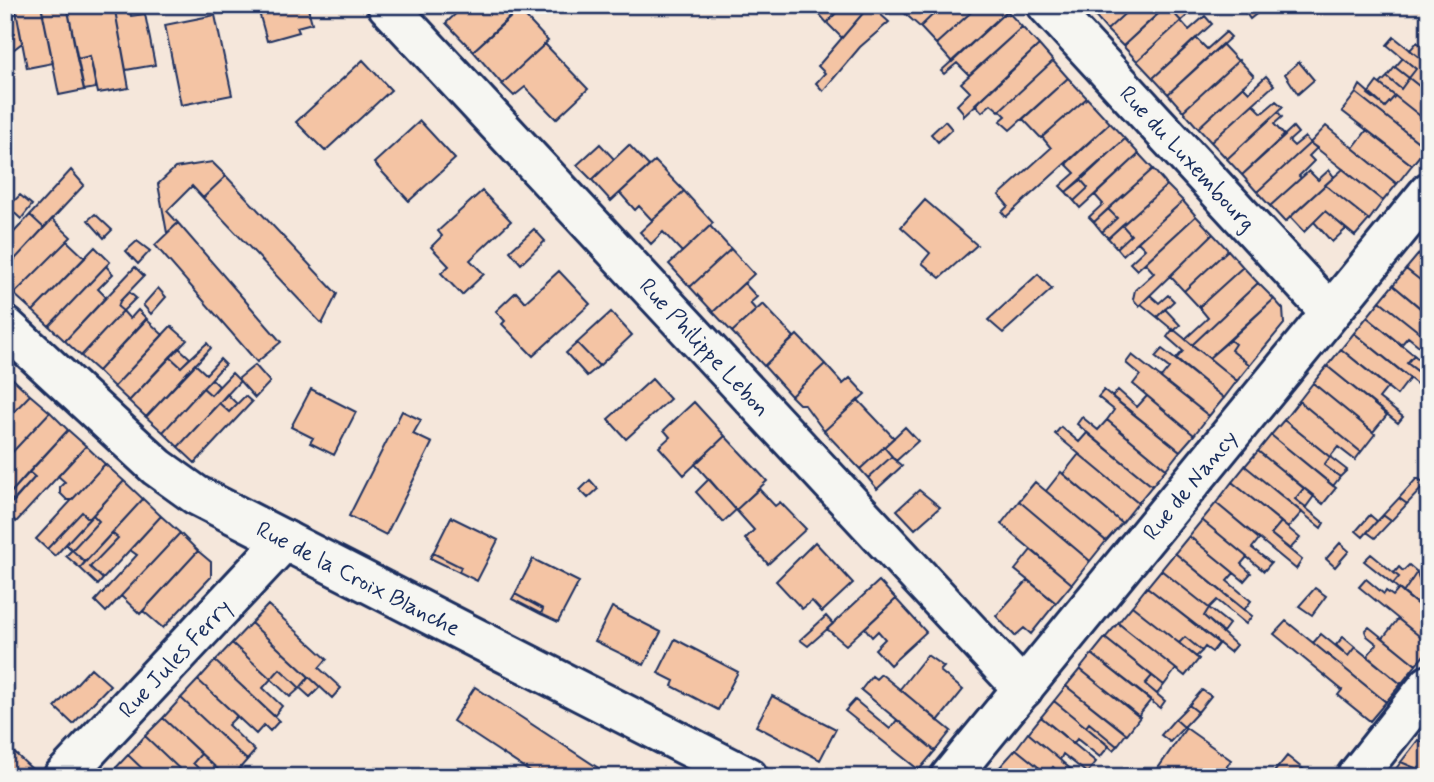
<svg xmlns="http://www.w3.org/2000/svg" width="1434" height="782" viewBox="0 0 1434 782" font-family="Mynerve,sans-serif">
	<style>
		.building { fill: #f4c4a4; stroke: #1b2f5e; stroke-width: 2 }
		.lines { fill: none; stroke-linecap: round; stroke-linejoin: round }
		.minor-casing { stroke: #1b2f5e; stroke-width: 44 }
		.minor { stroke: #f6f6f2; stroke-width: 38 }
		.labels { text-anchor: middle; stroke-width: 5; stroke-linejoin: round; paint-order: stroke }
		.street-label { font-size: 23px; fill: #1b2f5e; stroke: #f6f6f2 }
	</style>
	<rect width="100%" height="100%" fill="#f5e7db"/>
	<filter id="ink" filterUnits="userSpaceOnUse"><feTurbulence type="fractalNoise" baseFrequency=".0143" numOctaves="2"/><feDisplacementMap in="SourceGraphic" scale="14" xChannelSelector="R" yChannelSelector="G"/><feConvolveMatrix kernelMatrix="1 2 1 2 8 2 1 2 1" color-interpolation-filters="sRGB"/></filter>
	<g filter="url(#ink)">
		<path class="building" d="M 5,5 L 15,5 L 22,43 L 5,56 Z
			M 15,5 L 41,5 L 53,63 L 27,68 Z
			M 41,5 L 67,5 L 84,90 L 59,95 Z
			M 67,5 L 114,5 L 129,88 L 98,93 L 90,56 L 77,59 Z
			M 114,5 L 128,5 L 131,16 L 145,14 L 155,65 L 126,70 Z
			M 257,5 L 307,5 L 312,23 L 297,27 L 299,32 L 267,41 Z
			M 465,5 L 500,5 L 511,17 L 473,51 L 446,23 Z
			M 815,5 L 843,5 L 827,23 L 813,7 Z
			M 843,5 L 870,5 L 842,38 L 827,23 Z
			M 870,5 L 889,22 L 860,47 L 823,91 L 816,83 L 825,73 L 818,66 Z
			M 907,5 L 943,5 L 920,27 L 901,10 Z
			M 943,5 L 979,5 L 936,44 L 920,27 Z
			M 979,5 L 1002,5 L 1007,11 L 952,62 L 936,44 Z
			M 1102,5 L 1134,5 L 1107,30 L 1093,14 Z
			M 1134,5 L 1167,6 L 1123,46 L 1107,30 Z
			M 1179,5 L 1195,5 L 1197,7 L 1181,21 L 1172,11 Z
			M 1179,5 L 1172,11 L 1181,21 L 1137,61 L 1123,46 L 1167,5 Z
			M 1240,5 L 1256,5 L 1260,11 L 1250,19 Z
			M 518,9 L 548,41 L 502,84 L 473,51 Z
			M 1007,11 L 1022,27 L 969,75 L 957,63 L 944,74 L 941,71 Z
			M 215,15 L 232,95 L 181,105 L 165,25 Z
			M 1205,16 L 1212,24 L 1153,78 L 1137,61 L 1181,21 L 1189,30 Z
			M 1022,27 L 1039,45 L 963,117 L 963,112 L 957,105 L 970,92 L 961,83 Z
			M 1226,32 L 1231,37 L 1168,94 L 1153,78 L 1196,38 L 1207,49 Z
			M 1394,37 L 1429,65 L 1429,94 L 1409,78 L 1416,69 L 1387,45 Z
			M 1417,42 L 1429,51 L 1424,61 L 1410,50 Z
			M 545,44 L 588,89 L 556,119 L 525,87 L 514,96 L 502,84 Z
			M 1222,44 L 1238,61 L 1183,111 L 1168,94 Z
			M 1039,45 L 1053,61 L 999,111 L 991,104 L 982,112 L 975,104 Z
			M 90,56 L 96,88 L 84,90 L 77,59 Z
			M 1403,58 L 1416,69 L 1409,78 L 1395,67 Z
			M 363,60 L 391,90 L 325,151 L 296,122 Z
			M 1239,60 L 1254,76 L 1198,128 L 1183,111 Z
			M 1053,61 L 1068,78 L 1010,130 L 1000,121 L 1006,116 L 1000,110 Z
			M 1299,62 L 1314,80 L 1298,94 L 1285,74 Z
			M 1395,67 L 1409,78 L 1401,89 L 1387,77 Z
			M 1266,76 L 1274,85 L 1211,142 L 1198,128 L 1243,86 L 1249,92 Z
			M 1387,77 L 1401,89 L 1409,78 L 1429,94 L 1429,123 L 1380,84 Z
			M 1068,78 L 1087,98 L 1041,138 L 1023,119 Z
			M 1377,82 L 1395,96 L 1385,107 L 1368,94 Z
			M 1360,85 L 1385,107 L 1395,96 L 1429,123 L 1426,148 L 1356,93 Z
			M 1356,93 L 1426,148 L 1412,165 L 1342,111 Z
			M 1087,98 L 1110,123 L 1006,217 L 1002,212 L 1008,206 L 999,195 L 1051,148 L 1042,137 Z
			M 1276,101 L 1283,107 L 1227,159 L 1211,142 L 1253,104 L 1262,113 Z
			M 1278,112 L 1282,117 L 1274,124 L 1285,136 L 1242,175 L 1227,159 Z
			M 420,121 L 455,159 L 409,201 L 374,163 Z
			M 945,121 L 952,129 L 938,142 L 931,134 Z
			M 1110,123 L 1125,139 L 1066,192 L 1060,186 L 1075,173 L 1066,164 Z
			M 1326,126 L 1397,184 L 1383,201 L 1310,143 Z
			M 1293,127 L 1298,133 L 1289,141 L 1294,146 L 1305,137 L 1310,143 L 1257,192 L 1242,175 Z
			M 1367,130 L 1412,165 L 1397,184 L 1353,148 Z
			M 1125,139 L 1139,154 L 1080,208 L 1074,201 L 1088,188 L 1081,180 Z
			M 1310,143 L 1317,148 L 1309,156 L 1314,161 L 1299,176 L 1301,178 L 1270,206 L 1257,192 Z
			M 600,144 L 614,159 L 592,180 L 577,165 Z
			M 629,145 L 649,166 L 611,201 L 592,180 Z
			M 1139,154 L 1153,169 L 1094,222 L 1089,217 L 1103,204 L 1095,195 Z
			M 655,161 L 684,191 L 652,220 L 639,206 L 635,210 L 620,193 Z
			M 212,162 L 226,176 L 203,198 L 192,186 L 167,211 L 178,223 L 167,233 L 158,184 L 175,168 Z
			M 1153,169 L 1167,185 L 1108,238 L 1102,232 L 1117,218 L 1108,209 Z
			M 1343,169 L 1383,201 L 1369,220 L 1325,185 Z
			M 71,170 L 84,185 L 44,228 L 30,215 Z
			M 1329,170 L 1334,177 L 1285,222 L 1270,206 L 1309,171 L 1318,180 Z
			M 226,176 L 337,294 L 322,324 L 203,198 Z
			M 1081,180 L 1088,188 L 1074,201 L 1066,192 Z
			M 1167,185 L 1183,201 L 1123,255 L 1117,248 L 1131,235 L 1122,225 Z
			M 1325,185 L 1369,220 L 1355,236 L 1325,211 L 1304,232 L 1290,217 Z
			M 482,191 L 511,221 L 470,260 L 484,274 L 462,295 L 441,273 L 449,266 L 431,247 L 442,236 L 438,231 Z
			M 684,191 L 713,223 L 682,252 L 663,232 L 651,244 L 640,232 Z
			M 20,195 L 32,205 L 21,219 L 8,207 Z
			M 925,200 L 977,245 L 940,278 L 922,263 L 930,253 L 901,227 Z
			M 1183,201 L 1196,216 L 1137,270 L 1130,263 L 1145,249 L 1138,242 Z
			M 1108,209 L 1117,218 L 1102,232 L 1094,222 Z
			M 1325,211 L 1346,229 L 1332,242 L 1314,222 Z
			M 95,214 L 112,230 L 104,238 L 88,220 Z
			M 30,215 L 44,228 L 5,270 L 5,242 Z
			M 1196,216 L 1213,234 L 1139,306 L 1133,299 L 1135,290 L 1154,273 L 1145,263 Z
			M 52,219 L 71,237 L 14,294 L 5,285 L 5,270 Z
			M 178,223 L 281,342 L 257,362 L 155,245 Z
			M 1122,225 L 1131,235 L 1117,248 L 1108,238 Z
			M 710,226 L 731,249 L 690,287 L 669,264 Z
			M 534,229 L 545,241 L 521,264 L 510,251 Z
			M 1213,234 L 1228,250 L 1184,291 L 1170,276 Z
			M 67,241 L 85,258 L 33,311 L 14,294 Z
			M 137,241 L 150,251 L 138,264 L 126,251 Z
			M 95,247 L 110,262 L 49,326 L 33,311 Z
			M 731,249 L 754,274 L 713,312 L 690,287 Z
			M 1228,250 L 1243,267 L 1199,307 L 1184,291 Z
			M 1422,250 L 1429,256 L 1429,287 L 1406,269 Z
			M 106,266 L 113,274 L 98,289 L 106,297 L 65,341 L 49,326 Z
			M 135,267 L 144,276 L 120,301 L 118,307 L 123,311 L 81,356 L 65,341 Z
			M 1243,267 L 1258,283 L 1192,345 L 1185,339 L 1208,318 L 1199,307 Z
			M 1406,269 L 1429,287 L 1427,314 L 1393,285 Z
			M 559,271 L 590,304 L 533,356 L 502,324 L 505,321 L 496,311 L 516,292 L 525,302 Z
			M 1038,274 L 1052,289 L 1003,333 L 988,320 Z
			M 744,283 L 757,297 L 750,303 L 756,310 L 732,332 L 713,312 Z
			M 1258,283 L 1274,299 L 1209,358 L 1192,345 Z
			M 1393,285 L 1429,315 L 1429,340 L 1380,301 Z
			M 158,288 L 166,297 L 151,314 L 143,305 Z
			M 129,292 L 136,298 L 123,311 L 118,307 L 120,301 Z
			M 1150,295 L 1159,303 L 1168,295 L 1174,301 L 1157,317 L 1141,304 Z
			M 1274,299 L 1283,309 L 1284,324 L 1250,365 L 1231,350 L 1235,344 L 1230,340 Z
			M 1380,301 L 1429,340 L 1429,354 L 1408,337 L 1401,345 L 1367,317 Z
			M 763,304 L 794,337 L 764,366 L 732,332 Z
			M 1165,309 L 1180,325 L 1174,331 L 1157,317 Z
			M 138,310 L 147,319 L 98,371 L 81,356 L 123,311 L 130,319 Z
			M 611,312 L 632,335 L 599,366 L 577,343 Z
			M 1367,317 L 1414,355 L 1407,363 L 1429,380 L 1424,390 L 1354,333 Z
			M 146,319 L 163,335 L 114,387 L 98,371 Z
			M 171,326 L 187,340 L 129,401 L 114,387 Z
			M 1173,329 L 1237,381 L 1224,398 L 1176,359 L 1183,351 L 1167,337 Z
			M 1354,333 L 1410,378 L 1397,395 L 1341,349 Z
			M 797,335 L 825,364 L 791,396 L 764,366 Z
			M 1230,340 L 1235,344 L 1231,350 L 1250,365 L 1237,381 L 1209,358 Z
			M 207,343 L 211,348 L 146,417 L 129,401 L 170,357 L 181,367 Z
			M 577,343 L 599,366 L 587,376 L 566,353 Z
			M 179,348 L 190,358 L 181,367 L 170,357 Z
			M 1162,349 L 1224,398 L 1209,416 L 1161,378 L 1169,368 L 1155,357 Z
			M 1341,349 L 1388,387 L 1379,398 L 1403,417 L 1398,423 L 1327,366 Z
			M 1132,355 L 1209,416 L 1194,435 L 1133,384 L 1140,375 L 1126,363 Z
			M 1414,355 L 1429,368 L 1423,375 L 1407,363 Z
			M 220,359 L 225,364 L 163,432 L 146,417 L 195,364 L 206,374 Z
			M 825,364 L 843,384 L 850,378 L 865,394 L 824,431 L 804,404 L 799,404 L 791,396 Z
			M 255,365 L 270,382 L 255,398 L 238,379 Z
			M 1327,366 L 1387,415 L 1373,432 L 1313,383 Z
			M 232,373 L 240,381 L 178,447 L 163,432 L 203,388 L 211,395 Z
			M 12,378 L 30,395 L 5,421 L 5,385 Z
			M 212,379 L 219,386 L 211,395 L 203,388 Z
			M 652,379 L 670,399 L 626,439 L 608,419 Z
			M 1313,383 L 1375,434 L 1361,452 L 1299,401 Z
			M 311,389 L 356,412 L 334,455 L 310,443 L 313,438 L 291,427 Z
			M 1104,390 L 1180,451 L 1166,469 L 1107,420 L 1114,410 L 1098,397 Z
			M 1118,390 L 1137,407 L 1147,396 L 1194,435 L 1180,451 L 1112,397 Z
			M 227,394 L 237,404 L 229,412 L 219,403 Z
			M 30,395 L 50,412 L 5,460 L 5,421 Z
			M 245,396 L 252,402 L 195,463 L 178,447 L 219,403 L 229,412 Z
			M 858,400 L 894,438 L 860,469 L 824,431 Z
			M 1299,401 L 1361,452 L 1355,460 L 1338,447 L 1330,457 L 1284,420 Z
			M 694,402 L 725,436 L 684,475 L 659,447 L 670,437 L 664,430 Z
			M 402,411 L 421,420 L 413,434 L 432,443 L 386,535 L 349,516 Z
			M 50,412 L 68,430 L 8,496 L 5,460 Z
			M 1082,417 L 1098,430 L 1107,420 L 1166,469 L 1152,486 L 1077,424 Z
			M 1284,420 L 1330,457 L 1324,465 L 1340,477 L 1333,486 L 1271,435 Z
			M 905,427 L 918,441 L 896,461 L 884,447 Z
			M 1061,427 L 1079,442 L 1087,433 L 1152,486 L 1138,503 L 1055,434 Z
			M 68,430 L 86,446 L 16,522 L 5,510 L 35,477 L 29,472 Z
			M 1271,435 L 1336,488 L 1323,504 L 1258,451 Z
			M 725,436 L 767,481 L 736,510 L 695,464 Z
			M 86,446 L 105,464 L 72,500 L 67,500 L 60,493 L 60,487 L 65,482 L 58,476 Z
			M 884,447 L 896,461 L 891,457 L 868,478 L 860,469 Z
			M 1258,451 L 1304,488 L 1295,499 L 1324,523 L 1321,528 L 1245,466 Z
			M 1079,454 L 1138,503 L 1122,523 L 1063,474 Z
			M 891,457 L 902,466 L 877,489 L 868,478 Z
			M 1330,457 L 1347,470 L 1340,477 L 1324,465 Z
			M 105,464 L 124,481 L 89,519 L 82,512 L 47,549 L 36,539 Z
			M 1245,466 L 1302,512 L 1288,528 L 1232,482 Z
			M 29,472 L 35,477 L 14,501 L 8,496 Z
			M 1061,472 L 1122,523 L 1106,541 L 1046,491 Z
			M 1417,478 L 1426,484 L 1407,504 L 1399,498 Z
			M 709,479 L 736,510 L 723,522 L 696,492 Z
			M 590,480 L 598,489 L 588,498 L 580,490 Z
			M 124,481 L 143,499 L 85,562 L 72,550 L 99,521 L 93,515 Z
			M 1035,482 L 1106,541 L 1090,561 L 1019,501 Z
			M 1232,482 L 1281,522 L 1271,534 L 1302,560 L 1296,569 L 1216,503 Z
			M 1304,488 L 1314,496 L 1306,507 L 1295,499 Z
			M 759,489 L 775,506 L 780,502 L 806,529 L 768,564 L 745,539 L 754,530 L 736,510 Z
			M 919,490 L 940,507 L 915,529 L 897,510 Z
			M 1399,498 L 1407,504 L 1391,521 L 1383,515 Z
			M 143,499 L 161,516 L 103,579 L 90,567 L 118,538 L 112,533 Z
			M 1019,501 L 1090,561 L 1072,584 L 1001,524 Z
			M 1216,503 L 1259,539 L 1252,548 L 1271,563 L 1264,571 L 1202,520 Z
			M 82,512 L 89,519 L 55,556 L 47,549 Z
			M 93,515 L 99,521 L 72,550 L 66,544 Z
			M 1370,515 L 1377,521 L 1363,537 L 1356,531 Z
			M 1383,515 L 1391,521 L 1375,538 L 1367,532 Z
			M 161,516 L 180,533 L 106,612 L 95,601 L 137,555 L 130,550 Z
			M 451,517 L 498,540 L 477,581 L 459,572 L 461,567 L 433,553 Z
			M 1202,520 L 1247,557 L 1241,564 L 1251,573 L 1244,581 L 1189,536 Z
			M 1281,522 L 1300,538 L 1290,549 L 1271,534 Z
			M 112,533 L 118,538 L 90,567 L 103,579 L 98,585 L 80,568 Z
			M 180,533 L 198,551 L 140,614 L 121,596 Z
			M 1189,536 L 1234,573 L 1227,581 L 1251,601 L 1244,610 L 1175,553 Z
			M 815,542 L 853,583 L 822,612 L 812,601 L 802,609 L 776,581 Z
			M 1340,543 L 1349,551 L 1335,567 L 1326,559 Z
			M 72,550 L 85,562 L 80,568 L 66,556 Z
			M 1031,550 L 1072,584 L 1056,603 L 1015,570 Z
			M 198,551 L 211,562 L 211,577 L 163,628 L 143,611 Z
			M 433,553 L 461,567 L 459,572 L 430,558 Z
			M 1175,553 L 1252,616 L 1246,624 L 1217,600 L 1209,608 L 1161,570 Z
			M 1371,554 L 1399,577 L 1393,584 L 1364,561 Z
			M 533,559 L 579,582 L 558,622 L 541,614 L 543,609 L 515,594 Z
			M 1409,565 L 1417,572 L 1403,593 L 1393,584 L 1399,577 L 1394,573 L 1399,567 L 1403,571 Z
			M 1161,570 L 1209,608 L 1204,616 L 1236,645 L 1230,652 L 1147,587 Z
			M 1417,572 L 1419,579 L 1422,577 L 1429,582 L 1429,614 L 1403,593 Z
			M 1366,579 L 1384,594 L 1386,591 L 1393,596 L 1399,589 L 1429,614 L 1429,644 L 1359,587 Z
			M 1028,580 L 1056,603 L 1031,634 L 1024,628 L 1015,636 L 996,616 Z
			M 879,581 L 896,599 L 846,645 L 827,629 Z
			M 1147,587 L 1219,643 L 1212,652 L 1205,647 L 1202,651 L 1185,637 L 1179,643 L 1132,606 Z
			M 1315,588 L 1326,596 L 1312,615 L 1299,606 Z
			M 515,594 L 543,609 L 541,614 L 512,599 Z
			M 896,599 L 926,632 L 890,665 L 875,649 L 885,639 L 878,631 L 872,637 L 865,628 Z
			M 268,605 L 327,659 L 319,668 L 341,688 L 332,698 L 251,623 Z
			M 1132,606 L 1199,659 L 1185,676 L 1118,623 Z
			M 612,607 L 661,632 L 644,665 L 595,641 Z
			M 1209,608 L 1229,624 L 1223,632 L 1204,616 Z
			M 826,616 L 833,624 L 808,646 L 800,640 Z
			M 1398,619 L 1429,644 L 1429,649 L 1416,665 L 1383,638 Z
			M 1286,621 L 1386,702 L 1370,721 L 1338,695 L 1342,690 L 1274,634 Z
			M 251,623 L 309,677 L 300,688 L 280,669 L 271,679 L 232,643 Z
			M 1118,623 L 1176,669 L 1164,685 L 1105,638 Z
			M 1369,627 L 1416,665 L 1401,684 L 1367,656 L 1377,644 L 1367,636 L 1365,631 Z
			M 1321,634 L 1348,656 L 1355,647 L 1401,684 L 1386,702 L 1313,643 Z
			M 1185,637 L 1202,651 L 1196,657 L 1179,643 Z
			M 1343,637 L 1355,647 L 1348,656 L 1336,645 Z
			M 1105,638 L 1152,676 L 1145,684 L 1165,701 L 1160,708 L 1092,654 Z
			M 675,639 L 738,672 L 718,710 L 672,686 L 674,681 L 658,673 Z
			M 232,643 L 271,679 L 263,688 L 282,706 L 274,716 L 215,661 Z
			M 1092,654 L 1151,700 L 1138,716 L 1080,669 Z
			M 927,655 L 944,667 L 940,671 L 963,690 L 938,721 L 900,689 Z
			M 215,661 L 279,721 L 270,731 L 264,725 L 256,734 L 198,680 Z
			M 91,668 L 110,685 L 73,724 L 55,707 Z
			M 280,669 L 300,688 L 290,697 L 271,679 Z
			M 1080,669 L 1140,717 L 1127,734 L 1066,686 Z
			M 881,674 L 951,731 L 935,751 L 861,690 L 872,676 L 876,679 Z
			M 1152,676 L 1164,685 L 1157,694 L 1145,684 Z
			M 309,677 L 320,687 L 310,697 L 300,688 Z
			M 198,680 L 237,716 L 228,725 L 255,751 L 247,760 L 181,698 Z
			M 1066,686 L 1126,734 L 1117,746 L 1089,723 L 1086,727 L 1054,701 Z
			M 475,687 L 612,777 L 538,777 L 453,721 Z
			M 1202,690 L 1211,696 L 1198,712 L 1189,705 Z
			M 772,696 L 836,729 L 820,760 L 756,726 Z
			M 181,698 L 247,760 L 232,777 L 226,777 L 163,718 Z
			M 855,700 L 890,729 L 897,720 L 935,751 L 919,770 L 845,711 Z
			M 1054,701 L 1109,746 L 1100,757 L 1077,739 L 1073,744 L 1041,717 Z
			M 1189,705 L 1198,712 L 1184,727 L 1175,719 Z
			M 1041,717 L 1096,762 L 1087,773 L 1063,754 L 1060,760 L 1028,733 Z
			M 163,718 L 201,754 L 193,763 L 207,777 L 188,777 L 145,736 Z
			M 1175,719 L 1184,727 L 1170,742 L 1161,735 Z
			M 1089,723 L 1117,746 L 1113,750 L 1086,727 Z
			M 1186,728 L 1231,760 L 1220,777 L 1152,777 Z
			M 1028,733 L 1060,760 L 1080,777 L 1064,777 L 1053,767 L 1047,774 L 1016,749 Z
			M 145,736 L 188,777 L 151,777 L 128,755 Z
			M 1418,740 L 1429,745 L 1429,774 L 1401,762 Z
			M 5,744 L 32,769 L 24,777 L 5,777 Z
			M 1016,749 L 1047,774 L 1050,777 L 1009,777 L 999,768 Z
			M 201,754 L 221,772 L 216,777 L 207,777 L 193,763 Z
			M 128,755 L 151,777 L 115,777 L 111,773 Z
			M 1287,756 L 1313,777 L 1270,777 Z
			M 1401,762 L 1429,774 L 1429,777 L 1399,777 L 1392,774 Z"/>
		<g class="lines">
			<defs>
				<g id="minor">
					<path id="s1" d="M 387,5 L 1023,689"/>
					<path id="s2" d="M 1047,5 L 1330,312"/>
					<path id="s3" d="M 5,326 L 157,467 L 196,495 L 748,777"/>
					<path id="s4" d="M 63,777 L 285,540"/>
					<path id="s5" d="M 950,777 L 1429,192"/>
					<path d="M 1356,777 L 1429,685"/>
				</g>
			</defs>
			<use href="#minor" class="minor-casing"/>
			<use href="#minor" class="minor"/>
		</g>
	</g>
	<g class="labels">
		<g class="street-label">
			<text dy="8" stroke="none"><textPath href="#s2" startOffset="208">Rue du Luxembourg</textPath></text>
			<text dy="8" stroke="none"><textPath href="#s1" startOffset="467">Rue Philippe Lebon</textPath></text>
			<text dy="8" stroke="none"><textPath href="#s5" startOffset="378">Rue de Nancy</textPath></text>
			<text dy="8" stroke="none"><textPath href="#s3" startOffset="438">Rue de la Croix Blanche</textPath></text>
			<text dy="8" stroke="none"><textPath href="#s4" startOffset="163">Rue Jules Ferry</textPath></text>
		</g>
	</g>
	<rect width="1434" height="782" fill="none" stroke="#f6f6f2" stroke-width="28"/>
	<rect x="14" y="14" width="1406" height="754" fill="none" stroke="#1b2f5e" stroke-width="2.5" filter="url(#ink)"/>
</svg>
